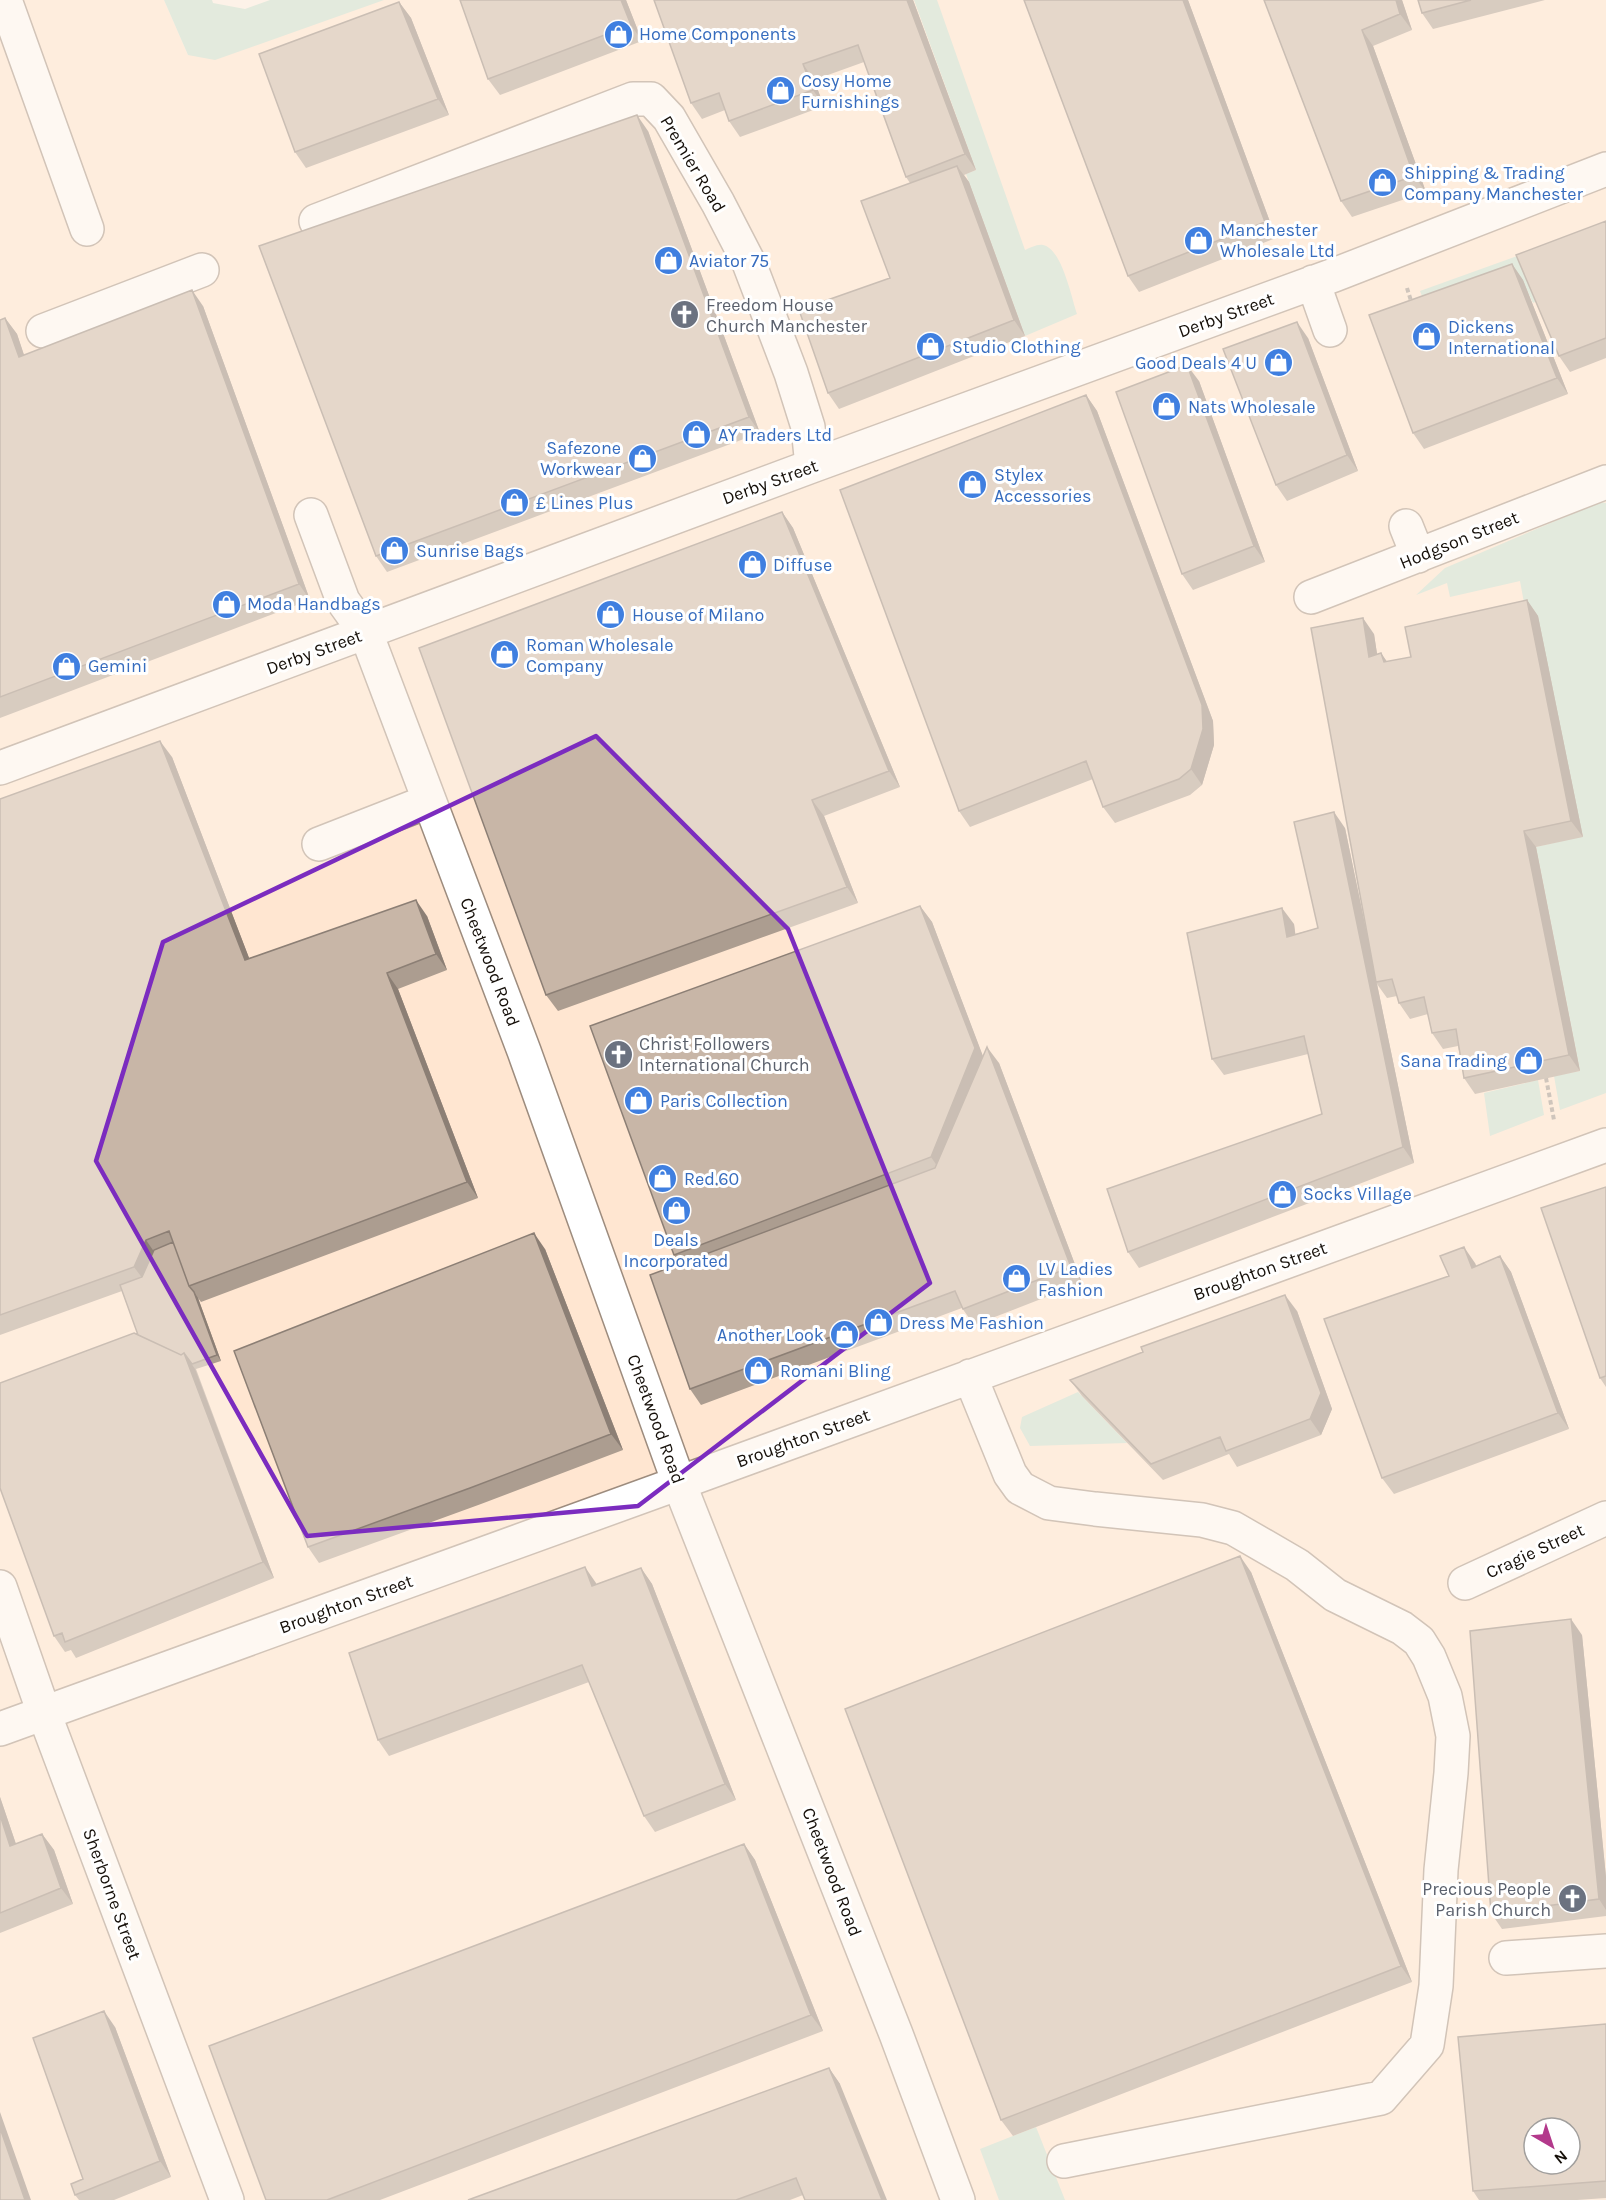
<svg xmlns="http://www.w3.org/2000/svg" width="1606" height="2200" viewBox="0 0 1606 2200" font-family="Karla,sans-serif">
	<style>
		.built { fill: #ffe6d1; fill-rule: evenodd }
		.green { fill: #c3e0d1 }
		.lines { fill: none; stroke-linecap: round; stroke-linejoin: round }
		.minor-casing { stroke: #9d8c7e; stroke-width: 36 }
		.path { stroke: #988f87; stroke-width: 4; stroke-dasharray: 4.5 3; stroke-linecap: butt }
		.minor { stroke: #fff; stroke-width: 33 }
		.wall { fill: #ac9d90 }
		.shaded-wall { fill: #8c7f75 }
		.building { fill: #c8b6a7; stroke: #8c7f75; stroke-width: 1.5; fill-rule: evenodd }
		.marked { fill: none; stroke: #7b2cbf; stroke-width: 4.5; stroke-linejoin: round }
		.labels { text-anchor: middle; stroke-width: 6; stroke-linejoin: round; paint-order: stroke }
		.shop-label { font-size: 18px; fill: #366cbe; stroke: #fff; text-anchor: start }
		.street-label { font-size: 18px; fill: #150f09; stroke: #fff }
		.worship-label { font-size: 18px; fill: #5b616d; stroke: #fff; text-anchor: start }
	</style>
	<rect width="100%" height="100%" fill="#fdf2e8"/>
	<path class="built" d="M 0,0 L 164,0 L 188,55 L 382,0 L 1606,0 L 1606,2200 L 0,2200 ZM 1534,2128 L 1570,2128 L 1570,2164 L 1534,2164 Z"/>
	<path class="green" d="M 164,0 L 212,0 L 213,3 L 245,9 L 270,0 L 384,0 L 215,60 L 188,55 Z
		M 914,0 L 937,0 L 1025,250 C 1030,248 1037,244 1043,245 C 1062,249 1071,296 1077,314 L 1025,336 L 966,174 L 976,170 Z
		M 1520,255 L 1539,300 L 1533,303 L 1522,280 L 1429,314 L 1420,291 Z
		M 1600,502 L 1606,503 L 1606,1093 L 1560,1110 L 1554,1076 L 1580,1071 L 1536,847 L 1583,836 L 1527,619 L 1520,581 L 1450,597 L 1447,583 L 1416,595 L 1445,568 Z
		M 1538,1080 L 1544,1115 L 1490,1136 L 1484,1093 Z
		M 1078,1392 L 1127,1443 L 1030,1446 L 1020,1428 L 1022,1417 Z
		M 1036,2127 L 1065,2200 L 999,2200 L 980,2149 Z"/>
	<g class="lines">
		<defs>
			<path id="minor" d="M 5,0 L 87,229
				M 316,221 L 633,99 L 651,99 L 669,118 L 718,203 L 749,263 L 791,373 L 808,427 L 812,466
				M 1313,282 L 1330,330
				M 43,331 L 202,270
				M 311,515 L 343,601 L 366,633 L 524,1051 L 679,1483 L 896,2034 L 958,2200
				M 1406,526 L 1418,556
				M 1311,597 L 1606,482
				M 0,768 L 812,466 L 1334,275 L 1606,169
				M 319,844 L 429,801
				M 970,1376 L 1010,1474 L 1020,1488 L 1049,1503 L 1095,1509 L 1202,1520 L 1233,1528 L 1297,1565 L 1335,1595 L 1402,1628 L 1419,1641 L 1429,1657 L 1445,1696 L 1453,1736 L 1451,1773 L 1441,1870 L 1436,1986 L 1427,2045 L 1381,2098 L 1064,2161
				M 1465,1583 L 1606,1518
				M 0,1587 L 44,1713 L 227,2200
				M 0,1729 L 679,1483 L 1606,1145
				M 1506,1958 L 1606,1951"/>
		</defs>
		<use href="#minor" class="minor-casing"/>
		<path class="path" d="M 1407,288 L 1412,304
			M 1546,1078 L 1554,1120"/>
		<use href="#minor" class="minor"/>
	</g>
	<path class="wall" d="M 460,0 L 626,0 L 642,41 L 500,95 L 488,79 Z
		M 654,0 L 913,0 L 976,170 L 964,175 L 969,182 L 1025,336 L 839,409 L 828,393 L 890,278 L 910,183 L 906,177 L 864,62 L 814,80 L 824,106 L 740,137 L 729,121 L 725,110 L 702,119 L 691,103 Z
		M 1024,0 L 1188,0 L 1276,238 L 1139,292 L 1128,276 Z
		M 1264,0 L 1402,0 L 1412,30 L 1373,46 L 1426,192 L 1352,217 L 1341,201 Z
		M 1418,0 L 1545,0 L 1433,29 L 1422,13 Z
		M 399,2 L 411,18 L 449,115 L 306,168 L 295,152 Z
		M 648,131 L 760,433 L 387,572 L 376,556 Z
		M 1606,221 L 1606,358 L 1570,372 L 1559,356 Z
		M 1512,264 L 1523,280 L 1568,394 L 1424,449 L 1413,433 Z
		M 203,306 L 310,600 L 0,718 L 0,320 L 5,318 L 17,334 L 24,355 Z
		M 1308,338 L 1358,471 L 1287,501 L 1276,485 Z
		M 1199,381 L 1265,562 L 1193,590 L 1182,574 Z
		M 1086,395 L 1097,411 L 1213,721 L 1214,745 L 1202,785 L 1190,795 L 1115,823 L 1103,807 L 1093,779 L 970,827 L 959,811 Z
		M 782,512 L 793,528 L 900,787 L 824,816 L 858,903 L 558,1011 L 546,995 Z
		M 1527,600 L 1538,616 L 1583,837 L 1536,847 L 1580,1071 L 1475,1094 L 1464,1078 L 1458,1046 L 1443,1049 L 1432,1033 L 1428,1014 L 1410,1019 L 1399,1003 L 1397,996 L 1387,998 L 1377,984 L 1414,1163 L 1139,1268 L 1128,1252 L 1322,1114 L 1308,1054 L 1224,1075 L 1212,1059 L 1294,924 L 1295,934 L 1318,928 L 1345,828 L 1367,935 L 1374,634 L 1377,654 L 1381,653 L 1387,662 L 1411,657 Z
		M 172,757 L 249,958 L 427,916 L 447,970 L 398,989 L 478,1198 L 201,1302 L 198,1298 L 221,1361 L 196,1369 L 274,1578 L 76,1658 L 71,1650 L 65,1652 L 54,1636 L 138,1335 L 122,1291 L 0,1335 L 0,799 Z
		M 920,906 L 932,922 L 983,1057 L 999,1063 L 1082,1283 L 974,1325 L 962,1308 L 701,1405 L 690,1389 L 680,1264 L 674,1255 Z
		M 1606,1187 L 1606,1387 L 1600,1378 Z
		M 545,1249 L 623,1450 L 481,1504 L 319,1563 L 308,1547 Z
		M 1500,1256 L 1511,1272 L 1569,1429 L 1394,1494 L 1382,1478 L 1449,1276 L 1475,1263 L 1476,1266 Z
		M 1297,1311 L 1332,1409 L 1321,1435 L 1237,1467 L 1229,1454 L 1163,1480 L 1082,1396 L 1070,1380 Z
		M 641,1568 L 652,1584 L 736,1800 L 655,1832 L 644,1816 L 589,1682 L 389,1756 L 378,1740 L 597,1584 Z
		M 1251,1572 L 1412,1982 L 1013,2136 L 1001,2120 Z
		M 1582,1635 L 1606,1877 L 1606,1916 L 1502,1929 L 1491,1913 Z
		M 0,1797 L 16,1844 L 42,1834 L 54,1850 L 73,1904 L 0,1933 Z
		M 744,1844 L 755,1860 L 823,2031 L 380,2200 L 266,2200 Z
		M 1606,2024 L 1606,2198 L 1577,2200 L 1479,2200 L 1473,2191 Z
		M 115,2027 L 171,2177 L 114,2200 L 79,2200 L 75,2195 L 83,2179 Z
		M 829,2068 L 840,2084 L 803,2195 L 790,2200 L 468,2200 Z"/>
	<path class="shaded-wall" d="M 621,0 L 626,0 L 642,41 L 631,25 Z
		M 907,0 L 913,0 L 976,170 L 965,154 Z
		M 1183,0 L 1188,0 L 1276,238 L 1265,222 Z
		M 1396,0 L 1402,0 L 1412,30 L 1400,14 Z
		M 399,2 L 411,18 L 449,115 L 438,99 Z
		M 1362,30 L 1373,46 L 1426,192 L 1414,176 Z
		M 803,64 L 814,80 L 824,106 L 813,90 Z
		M 637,115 L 648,131 L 760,433 L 749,417 Z
		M 957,166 L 969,182 L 1025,336 L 1014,320 Z
		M 1512,264 L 1523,280 L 1568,394 L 1557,378 Z
		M 192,290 L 203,306 L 310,600 L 299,584 Z
		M 5,318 L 17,334 L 30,373 L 19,357 Z
		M 1297,322 L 1308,338 L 1358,471 L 1347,455 Z
		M 1187,365 L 1199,381 L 1265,562 L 1254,546 Z
		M 1086,395 L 1097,411 L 1213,721 L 1214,745 L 1202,785 L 1191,769 Z
		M 782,512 L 793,528 L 900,787 L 889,771 Z
		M 1527,600 L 1538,616 L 1583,837 L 1571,821 Z
		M 1363,618 L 1374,634 L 1380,673 L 1369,657 Z
		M 1381,653 L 1392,669 L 1384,662 Z
		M 160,741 L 172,757 L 256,976 L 245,960 Z
		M 812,800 L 824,816 L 858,903 L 847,887 Z
		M 1334,812 L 1345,828 L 1377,982 L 1376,982 L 1377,984 L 1414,1163 L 1403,1147 Z
		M 1524,831 L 1536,847 L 1580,1071 L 1569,1055 Z
		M 416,900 L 427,916 L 447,970 L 436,954 Z
		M 920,906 L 932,922 L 986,1064 L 942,1173 L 931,1157 Z
		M 1282,908 L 1294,924 L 1298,953 L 1287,937 Z
		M 387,973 L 398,989 L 478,1198 L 467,1182 Z
		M 987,1047 L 999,1063 L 1082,1283 L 1071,1267 Z
		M 534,1233 L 545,1249 L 623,1450 L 611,1434 Z
		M 146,1240 L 157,1256 L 146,1283 L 134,1267 Z
		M 1464,1247 L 1475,1263 L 1483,1284 L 1472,1268 Z
		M 1500,1256 L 1511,1272 L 1569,1429 L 1558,1413 Z
		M 194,1292 L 198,1298 L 221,1361 L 217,1355 Z
		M 1285,1295 L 1297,1311 L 1332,1409 L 1321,1435 L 1310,1419 Z
		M 184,1353 L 195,1369 L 274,1578 L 263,1562 Z
		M 1240,1556 L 1251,1572 L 1412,1982 L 1401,1966 Z
		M 585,1567 L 596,1583 L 603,1602 L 592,1586 Z
		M 641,1568 L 652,1584 L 736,1800 L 725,1784 Z
		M 1571,1619 L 1582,1635 L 1606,1877 L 1606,1910 L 1599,1899 Z
		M 0,1797 L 22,1862 L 10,1846 L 0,1815 Z
		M 42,1834 L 54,1850 L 73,1904 L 61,1888 Z
		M 744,1844 L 755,1860 L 823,2031 L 811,2015 Z
		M 104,2011 L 115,2027 L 171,2177 L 160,2161 Z
		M 829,2068 L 840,2084 L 887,2200 L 882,2200 Z
		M 0,2112 L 31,2200 L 25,2200 L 0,2128 Z"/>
	<path class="building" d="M 460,0 L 621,0 L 631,25 L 488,79 Z
		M 654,0 L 907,0 L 965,154 L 906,177 L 858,45 L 803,64 L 813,90 L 729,121 L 719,93 L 691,103 Z
		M 1024,0 L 1183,0 L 1265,222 L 1128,276 Z
		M 1264,0 L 1396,0 L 1400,14 L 1362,30 L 1414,176 L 1341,201 Z
		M 1418,0 L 1471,0 L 1422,13 Z
		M 399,2 L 438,99 L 295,152 L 259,54 Z
		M 637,115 L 749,417 L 376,556 L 259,246 Z
		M 957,166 L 1014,320 L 828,393 L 799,310 L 890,278 L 861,201 Z
		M 1606,221 L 1606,338 L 1559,356 L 1516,255 Z
		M 1512,264 L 1557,378 L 1413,433 L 1369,315 Z
		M 192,290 L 299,584 L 0,697 L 0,320 L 5,318 L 19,357 Z
		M 1297,322 L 1347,455 L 1276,485 L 1223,349 Z
		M 1187,365 L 1254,546 L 1182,574 L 1116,392 Z
		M 1086,395 L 1202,705 L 1203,729 L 1191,769 L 1179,779 L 1103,807 L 1086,761 L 959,811 L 840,490 Z
		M 782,512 L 889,771 L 812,800 L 847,887 L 546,995 L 419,648 Z
		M 1527,600 L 1571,821 L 1524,831 L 1569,1055 L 1464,1078 L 1456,1029 L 1432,1033 L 1424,997 L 1399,1003 L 1392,979 L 1376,982 L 1311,628 L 1363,618 L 1369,657 L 1381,653 L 1384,662 L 1411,657 L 1405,627 Z
		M 160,741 L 245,960 L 416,900 L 436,954 L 387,973 L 467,1182 L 189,1286 L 169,1231 L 146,1240 L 134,1267 L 0,1315 L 0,799 Z
		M 1334,812 L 1403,1147 L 1128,1252 L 1107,1189 L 1322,1114 L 1304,1036 L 1212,1059 L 1187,933 L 1282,908 L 1287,937 L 1318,928 L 1294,822 Z
		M 920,906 L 975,1048 L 931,1157 L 674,1255 L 590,1026 Z
		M 987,1047 L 1071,1267 L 963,1309 L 955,1291 L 690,1389 L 650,1275 L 935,1168 Z
		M 1606,1187 L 1606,1376 L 1600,1378 L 1541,1208 Z
		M 534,1233 L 611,1434 L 470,1488 L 308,1547 L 234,1351 Z
		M 173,1242 L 189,1286 L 194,1292 L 217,1355 L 192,1364 L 184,1353 L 181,1355 L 138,1335 L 120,1285 L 142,1277 L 154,1250 Z
		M 1464,1247 L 1472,1268 L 1500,1256 L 1558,1413 L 1382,1478 L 1324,1319 L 1449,1276 L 1440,1256 Z
		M 1285,1295 L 1321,1393 L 1310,1419 L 1226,1451 L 1220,1437 L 1151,1464 L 1070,1380 L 1143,1352 L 1141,1347 Z
		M 134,1333 L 181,1355 L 184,1353 L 263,1562 L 65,1642 L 62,1633 L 54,1636 L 0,1488 L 0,1383 Z
		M 1240,1556 L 1401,1966 L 1001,2120 L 845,1709 Z
		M 585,1567 L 592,1586 L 641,1568 L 725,1784 L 644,1816 L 582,1665 L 378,1740 L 349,1653 Z
		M 1571,1619 L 1599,1899 L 1491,1913 L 1470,1631 Z
		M 0,1815 L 10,1846 L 42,1834 L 61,1888 L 0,1913 Z
		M 744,1844 L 811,2015 L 327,2200 L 266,2200 L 209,2046 Z
		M 104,2011 L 160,2161 L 75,2195 L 71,2184 L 83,2179 L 33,2038 Z
		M 1606,2024 L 1606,2181 L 1473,2191 L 1458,2037 ZM 1534,2128 L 1570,2128 L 1570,2164 L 1534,2164 Z
		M 829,2068 L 882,2200 L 805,2200 L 796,2178 L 736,2200 L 468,2200 Z
		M 0,2128 L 25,2200 L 0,2200 Z"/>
	<path d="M0 0H1606V2200H0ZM 596,736 L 788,929 L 930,1283 L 638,1506 L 307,1536 L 96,1161 L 163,942 Z" fill="#fdf2e8" fill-opacity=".55" fill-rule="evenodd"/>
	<path class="marked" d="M 596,736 L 788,929 L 930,1283 L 638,1506 L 307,1536 L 96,1161 L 163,942 Z"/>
	<defs>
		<symbol id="shop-disc" viewBox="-11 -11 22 22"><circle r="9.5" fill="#3f7fe0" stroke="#fff"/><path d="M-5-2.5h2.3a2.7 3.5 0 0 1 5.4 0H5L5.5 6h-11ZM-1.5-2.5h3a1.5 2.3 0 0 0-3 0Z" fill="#fff"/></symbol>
		<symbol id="church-disc" viewBox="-11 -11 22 22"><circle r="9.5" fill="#6b7280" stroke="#fff"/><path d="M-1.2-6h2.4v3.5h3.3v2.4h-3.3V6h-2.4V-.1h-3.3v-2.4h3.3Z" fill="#fff"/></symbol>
	</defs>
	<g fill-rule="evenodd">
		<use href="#shop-disc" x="602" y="18" width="33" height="33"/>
		<use href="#shop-disc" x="764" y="74" width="33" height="33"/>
		<use href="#shop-disc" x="1366" y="166" width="33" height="33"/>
		<use href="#shop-disc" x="1182" y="224" width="33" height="33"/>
		<use href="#shop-disc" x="652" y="244" width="33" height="33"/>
		<use href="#church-disc" x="668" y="298" width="33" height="33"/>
		<use href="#shop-disc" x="1410" y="320" width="33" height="33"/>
		<use href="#shop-disc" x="914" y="330" width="33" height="33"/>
		<use href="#shop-disc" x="1262" y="346" width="33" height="33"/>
		<use href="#shop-disc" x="1150" y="390" width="33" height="33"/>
		<use href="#shop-disc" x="680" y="418" width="33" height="33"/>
		<use href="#shop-disc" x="626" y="442" width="33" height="33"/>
		<use href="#shop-disc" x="956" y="468" width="33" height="33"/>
		<use href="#shop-disc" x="498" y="486" width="33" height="33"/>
		<use href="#shop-disc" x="378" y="534" width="33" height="33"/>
		<use href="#shop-disc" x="736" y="548" width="33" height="33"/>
		<use href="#shop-disc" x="210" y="588" width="33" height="33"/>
		<use href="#shop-disc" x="594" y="598" width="33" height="33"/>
		<use href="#shop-disc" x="488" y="638" width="33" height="33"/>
		<use href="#shop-disc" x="50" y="650" width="33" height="33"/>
		<use href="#church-disc" x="602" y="1038" width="33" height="33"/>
		<use href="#shop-disc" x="1512" y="1044" width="33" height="33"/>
		<use href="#shop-disc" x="622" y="1084" width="33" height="33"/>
		<use href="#shop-disc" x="646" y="1162" width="33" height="33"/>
		<use href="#shop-disc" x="1266" y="1178" width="33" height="33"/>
		<use href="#shop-disc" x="660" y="1194" width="33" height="33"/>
		<use href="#shop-disc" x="1000" y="1262" width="33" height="33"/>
		<use href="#shop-disc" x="862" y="1306" width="33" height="33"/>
		<use href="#shop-disc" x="828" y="1318" width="33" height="33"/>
		<use href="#shop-disc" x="742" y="1354" width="33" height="33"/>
		<use href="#church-disc" x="1556" y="1882" width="33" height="33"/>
	</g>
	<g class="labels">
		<g class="shop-label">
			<text x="639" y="40">Home Components</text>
			<text x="801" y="87">Cosy Home<tspan x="801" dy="21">Furnishings</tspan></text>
			<text x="1404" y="179">Shipping &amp; Trading<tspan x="1404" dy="21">Company Manchester</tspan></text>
			<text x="1220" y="236">Manchester<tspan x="1220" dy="21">Wholesale Ltd</tspan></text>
			<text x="689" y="267">Aviator 75</text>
			<text x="1448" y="333">Dickens<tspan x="1448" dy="21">International</tspan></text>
			<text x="952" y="353">Studio Clothing</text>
			<text x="1257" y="369" text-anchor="end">Good Deals 4 U</text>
			<text x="1188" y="413">Nats Wholesale</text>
			<text x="718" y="441">AY Traders Ltd</text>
			<text x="621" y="454" text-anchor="end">Safezone<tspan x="621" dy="21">Workwear</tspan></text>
			<text x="994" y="481">Stylex<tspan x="994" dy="21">Accessories</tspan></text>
			<text x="536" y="509">£ Lines Plus</text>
			<text x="416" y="557">Sunrise Bags</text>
			<text x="773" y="571">Diffuse</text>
			<text x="247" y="610">Moda Handbags</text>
			<text x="632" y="621">House of Milano</text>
			<text x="526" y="651">Roman Wholesale<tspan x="526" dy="21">Company</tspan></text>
			<text x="88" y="672">Gemini</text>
			<text x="1507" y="1067" text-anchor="end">Sana Trading</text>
			<text x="660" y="1107">Paris Collection</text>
			<text x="684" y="1185">Red.60</text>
			<text x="1303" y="1200">Socks Village</text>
			<text x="676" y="1246" text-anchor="middle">Deals<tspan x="676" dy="21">Incorporated</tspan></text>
			<text x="1038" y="1275">LV Ladies<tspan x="1038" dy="21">Fashion</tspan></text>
			<text x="899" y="1329">Dress Me Fashion</text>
			<text x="824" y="1341" text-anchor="end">Another Look</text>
			<text x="780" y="1377">Romani Bling</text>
		</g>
		<g class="street-label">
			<text transform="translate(693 164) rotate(59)" y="6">Premier Road</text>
			<text transform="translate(1226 315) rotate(-20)" y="6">Derby Street</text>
			<text transform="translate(770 482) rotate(-20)" y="6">Derby Street</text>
			<text transform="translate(1459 540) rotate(-22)" y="6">Hodgson Street</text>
			<text transform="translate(314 652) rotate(-20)" y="6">Derby Street</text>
			<text transform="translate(490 962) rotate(69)" y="6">Cheetwood Road</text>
			<text transform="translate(1260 1271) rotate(-20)" y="6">Broughton Street</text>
			<text transform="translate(656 1419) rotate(70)" y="6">Cheetwood Road</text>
			<text transform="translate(803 1438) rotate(-20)" y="6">Broughton Street</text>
			<text transform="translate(1535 1551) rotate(-25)" y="6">Cragie Street</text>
			<text transform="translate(346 1604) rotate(-20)" y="6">Broughton Street</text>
			<text transform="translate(832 1872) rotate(69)" y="6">Cheetwood Road</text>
			<text transform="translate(112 1894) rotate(70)" y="6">Sherborne Street</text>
		</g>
		<g class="worship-label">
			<text x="706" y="311">Freedom House<tspan x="706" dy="21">Church Manchester</tspan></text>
			<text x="639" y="1050">Christ Followers<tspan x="639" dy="21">International Church</tspan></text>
			<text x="1551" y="1895" text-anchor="end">Precious People<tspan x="1551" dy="21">Parish Church</tspan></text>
		</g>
	</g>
	<g transform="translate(1552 2146) rotate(141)"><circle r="28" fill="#ffffff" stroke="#a19f9d" stroke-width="1.5"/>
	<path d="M0-4.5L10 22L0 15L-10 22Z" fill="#b3398b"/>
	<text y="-9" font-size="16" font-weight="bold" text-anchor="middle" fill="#150f09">N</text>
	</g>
</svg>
